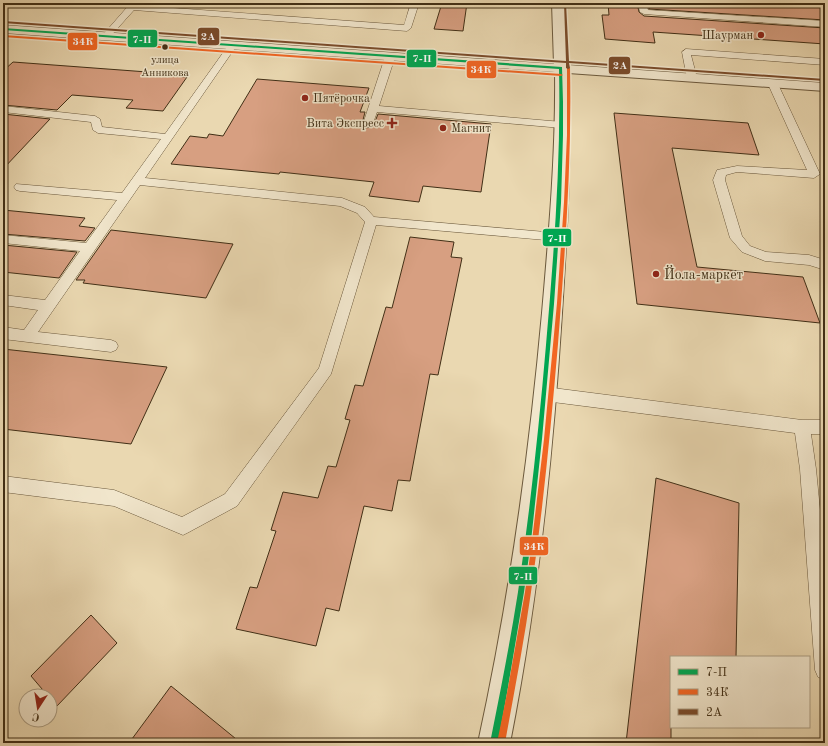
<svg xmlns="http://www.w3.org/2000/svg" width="828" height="746" viewBox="0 0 828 746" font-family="'Old Standard TT',serif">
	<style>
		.building { fill: #d79f81; stroke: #412f16 }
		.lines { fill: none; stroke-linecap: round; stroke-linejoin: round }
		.service-casing { stroke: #6b593d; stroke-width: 1 }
		.tertiary-casing { stroke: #6b593d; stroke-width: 2 }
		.service { fill: #f1e6cc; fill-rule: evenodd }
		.tertiary { fill: #f1e6cc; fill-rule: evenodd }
		.bus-1-casing { stroke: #f1e6cc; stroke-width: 3 }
		.bus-2-casing { stroke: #f1e6cc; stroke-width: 3 }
		.bus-3-casing { stroke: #f1e6cc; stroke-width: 3 }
		.bus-1 { fill: #00a651; fill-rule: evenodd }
		.bus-2 { fill: #f26522; fill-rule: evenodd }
		.bus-3 { fill: #7a4b2a; fill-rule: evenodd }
		.poi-dot { fill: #8f2418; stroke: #f1e6cc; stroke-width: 1.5 }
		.bus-dot { fill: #412f16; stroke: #f1e6cc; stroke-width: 1.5 }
		.labels { text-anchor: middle; stroke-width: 3; stroke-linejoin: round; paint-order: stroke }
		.far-bus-label { font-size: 11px; fill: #412f16; stroke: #f1e6cc }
		.far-poi-label { font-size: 12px; fill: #412f16; stroke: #f1e6cc; text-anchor: end }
		.poi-label { font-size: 14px; fill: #412f16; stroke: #f1e6cc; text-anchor: start }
		.line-badge { stroke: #f1e6cc; stroke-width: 1.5 }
		.badge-label { font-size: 11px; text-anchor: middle; font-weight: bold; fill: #fff }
	</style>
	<rect width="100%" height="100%" fill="#ead8b1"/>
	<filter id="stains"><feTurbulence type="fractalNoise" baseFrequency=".005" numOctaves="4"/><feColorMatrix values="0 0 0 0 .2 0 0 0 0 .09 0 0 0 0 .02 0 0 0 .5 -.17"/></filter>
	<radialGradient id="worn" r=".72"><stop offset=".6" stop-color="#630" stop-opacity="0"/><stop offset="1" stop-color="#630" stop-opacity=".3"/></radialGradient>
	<path class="building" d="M 442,3 L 467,3 L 463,31 L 434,29 Z
		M 608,3 L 637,3 L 639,12 L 644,16 L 825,28 L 825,44 L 653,32 L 655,43 L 605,39 L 602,15 L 609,15 Z
		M 648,3 L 776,3 L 817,5 L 825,6 L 825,20 L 649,9 Z
		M 13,62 L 161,73 L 159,75 L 187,77 L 163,111 L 126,108 L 133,100 L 72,95 L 57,110 L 3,105 L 3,71 Z
		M 257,79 L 369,88 L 360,112 L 365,112 L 362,124 L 364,128 L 373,127 L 378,114 L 491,124 L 481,192 L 423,186 L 419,202 L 369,196 L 374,182 L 280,172 L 279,174 L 171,164 L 190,136 L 207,138 L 209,134 L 223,136 Z
		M 614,113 L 748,123 L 759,155 L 672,148 L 697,267 L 803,277 L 820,323 L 637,304 Z
		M 3,114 L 50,119 L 3,169 Z
		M 3,210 L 85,218 L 79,226 L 95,228 L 85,241 L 3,234 Z
		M 111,230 L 233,244 L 206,298 L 83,283 L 85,280 L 76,280 Z
		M 410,237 L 454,242 L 451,257 L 462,258 L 438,375 L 430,374 L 410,481 L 398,480 L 392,511 L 364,506 L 339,611 L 326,608 L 316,646 L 236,629 L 250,587 L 257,588 L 276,531 L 271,530 L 283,492 L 318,498 L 328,466 L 336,467 L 350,420 L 345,419 L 355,385 L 363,386 L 386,307 L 392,308 Z
		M 3,245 L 77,252 L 59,278 L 3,272 Z
		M 3,349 L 167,367 L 131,444 L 3,429 Z
		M 656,478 L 739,503 L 736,657 L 671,657 L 671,743 L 626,743 Z
		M 91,615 L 117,643 L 57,706 L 50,696 L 48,696 L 31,676 Z
		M 171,686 L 241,743 L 129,743 Z"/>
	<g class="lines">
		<defs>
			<path id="service" d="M 411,3 L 419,3 L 411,28 L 407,31 L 134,10 L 108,39 L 102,39 L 101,37 L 129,5 L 132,5 L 404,25 Z
				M 638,3 L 646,3 L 648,10 L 825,21 L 825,27 L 644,14 L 640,12 Z
				M 817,3 L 825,3 L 825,5 L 818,5 Z
				M 233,42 L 237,45 L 145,178 L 342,198 L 365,207 L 374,217 L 557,233 L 561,234 L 563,237 L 561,240 L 557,241 L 376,225 L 331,374 L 237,506 L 189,532 L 183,535 L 114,506 L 3,492 L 3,476 L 114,490 L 182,517 L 225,494 L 319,368 L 365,222 L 357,213 L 340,206 L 140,185 L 38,332 L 111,340 L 116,342 L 118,346 L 116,350 L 111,352 L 3,339 L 3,327 L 24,330 L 38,310 L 3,305 L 3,295 L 45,300 L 80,251 L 3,243 L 3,235 L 86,243 L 117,200 L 20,191 L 16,190 L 14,187 L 16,184 L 122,193 L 161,139 L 98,133 L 93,130 L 91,122 L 3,112 L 3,106 L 95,116 L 100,119 L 102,127 L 165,134 L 230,43 Z
				M 686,49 L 825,59 L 825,65 L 691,55 L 697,78 L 692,81 L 687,78 L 682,52 Z
				M 390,54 L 395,57 L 379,106 L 562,122 L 567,125 L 562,128 L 377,112 L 372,126 L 364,126 L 363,124 L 385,57 Z
				M 773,81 L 778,84 L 820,174 L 814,178 L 737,172 L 726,175 L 725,180 L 742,236 L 750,246 L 766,252 L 809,255 L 825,260 L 825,270 L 809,265 L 765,261 L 742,252 L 730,238 L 713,180 L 717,170 L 737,166 L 807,170 L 768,84 Z
				M 545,387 L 802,420 L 825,420 L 825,434 L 811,434 L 816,469 L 825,561 L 825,680 L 818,677 L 815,670 L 800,469 L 795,433 L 545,401 L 540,399 L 537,394 L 540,389 Z"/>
			<path id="tertiary" d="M 552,3 L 564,3 L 568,65 L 825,83 L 825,91 L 568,73 C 572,153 567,233 562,313 C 553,457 538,601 510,743 L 478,743 C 509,601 529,457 542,313 C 549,233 556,152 555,72 L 3,33 L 3,25 L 554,64 Z"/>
		</defs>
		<use href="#service" class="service-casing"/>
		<use href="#tertiary" class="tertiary-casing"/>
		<use href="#service" class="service"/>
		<use href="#tertiary" class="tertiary"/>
		<defs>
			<path id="bus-1" d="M 3,28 L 562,67 L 563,102 L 563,135 L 561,203 L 554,304 L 542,439 L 531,541 L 524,592 L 507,693 L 498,743 L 490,743 C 500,693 510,643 518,592 C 530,510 539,427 546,345 C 554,253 561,161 559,69 L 3,30 Z"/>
			<path id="bus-2" d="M 3,35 L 561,74 L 563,75 L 561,76 L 3,37 Z
				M 567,67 L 570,68 C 572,160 565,252 558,344 C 551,427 543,509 531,592 C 524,642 514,693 505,743 L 497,743 L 507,693 L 525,592 L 532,541 L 544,439 L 557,303 L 564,202 L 567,135 Z"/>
			<path id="bus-3" d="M 564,3 L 566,3 L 569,61 L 825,79 L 825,81 L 569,63 L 570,68 L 568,69 L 566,68 L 566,63 L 3,23 L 3,21 L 566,61 Z"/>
		</defs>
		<use href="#bus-1" class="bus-1-casing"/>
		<use href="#bus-2" class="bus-2-casing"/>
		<use href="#bus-3" class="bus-3-casing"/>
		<use href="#bus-1" class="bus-1"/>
		<use href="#bus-2" class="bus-2"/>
		<use href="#bus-3" class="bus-3"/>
	</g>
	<g class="poi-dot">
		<circle cx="761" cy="35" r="4"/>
		<circle cx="305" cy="98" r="4"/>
		<path d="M390 117h4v4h4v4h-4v4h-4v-4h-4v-4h4z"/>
		<circle cx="443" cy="128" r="4"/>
		<circle cx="656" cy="274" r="4"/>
	</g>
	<circle class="bus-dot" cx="165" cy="47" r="3.5"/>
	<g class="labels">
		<g class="far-bus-label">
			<text x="165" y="63">улица<tspan x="165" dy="13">Анникова</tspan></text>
		</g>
		<g class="far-poi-label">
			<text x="753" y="39">Шаурман</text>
			<text x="313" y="102" text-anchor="start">Пятёрочка</text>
			<text x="384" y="127">Вита Экспресс</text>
			<text x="451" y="132" text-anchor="start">Магнит</text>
		</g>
		<g class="poi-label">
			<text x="664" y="279">Йола-маркет</text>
		</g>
	</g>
	<g class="line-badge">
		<rect x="197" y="27" width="23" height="19" rx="4" fill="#7a4b2a"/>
		<rect x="127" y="29" width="31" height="19" rx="4" fill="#00a651"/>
		<rect x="67" y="32" width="31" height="19" rx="4" fill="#f26522"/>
		<rect x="406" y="49" width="31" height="19" rx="4" fill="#00a651"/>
		<rect x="608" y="56" width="23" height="19" rx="4" fill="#7a4b2a"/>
		<rect x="466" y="60" width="31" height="19" rx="4" fill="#f26522"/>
		<rect x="542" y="228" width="30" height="19" rx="4" fill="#00a651"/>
		<rect x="519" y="536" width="30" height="20" rx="4" fill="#f26522"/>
		<rect x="508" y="566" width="30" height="19" rx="4" fill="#00a651"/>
	</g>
	<g class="badge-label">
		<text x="208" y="40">2А</text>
		<text x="142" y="43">7-П</text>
		<text x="83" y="45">34К</text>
		<text x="422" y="62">7-П</text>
		<text x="620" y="69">2А</text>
		<text x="481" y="73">34К</text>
		<text x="557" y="242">7-П</text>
		<text x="534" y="550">34К</text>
		<text x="523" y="580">7-П</text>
	</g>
	<rect width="828" height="746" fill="none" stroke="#ead8b1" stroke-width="16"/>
	<rect x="4" y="4" width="820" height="738" fill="none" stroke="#412f16" stroke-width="2"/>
	<rect x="8" y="8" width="812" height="730" fill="none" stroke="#412f16"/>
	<rect x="670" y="656" width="140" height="72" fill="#f1e6cc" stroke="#ab9d83"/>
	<rect x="678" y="669" width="20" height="6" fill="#00a651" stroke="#ab9d83"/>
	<text x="706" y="676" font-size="12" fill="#412f16">7-П</text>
	<rect x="678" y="689" width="20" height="6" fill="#f26522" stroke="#ab9d83"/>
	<text x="706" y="696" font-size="12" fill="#412f16">34К</text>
	<rect x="678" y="709" width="20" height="6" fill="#7a4b2a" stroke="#ab9d83"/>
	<text x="706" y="716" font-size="12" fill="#412f16">2А</text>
	<g transform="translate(38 708) rotate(192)"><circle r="19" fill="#f1e6cc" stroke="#ab9d83"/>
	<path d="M0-3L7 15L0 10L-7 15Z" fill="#8f2418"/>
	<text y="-6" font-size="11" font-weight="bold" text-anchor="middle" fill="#412f16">С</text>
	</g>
	<rect width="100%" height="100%" filter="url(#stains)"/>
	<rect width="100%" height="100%" fill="url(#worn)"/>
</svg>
